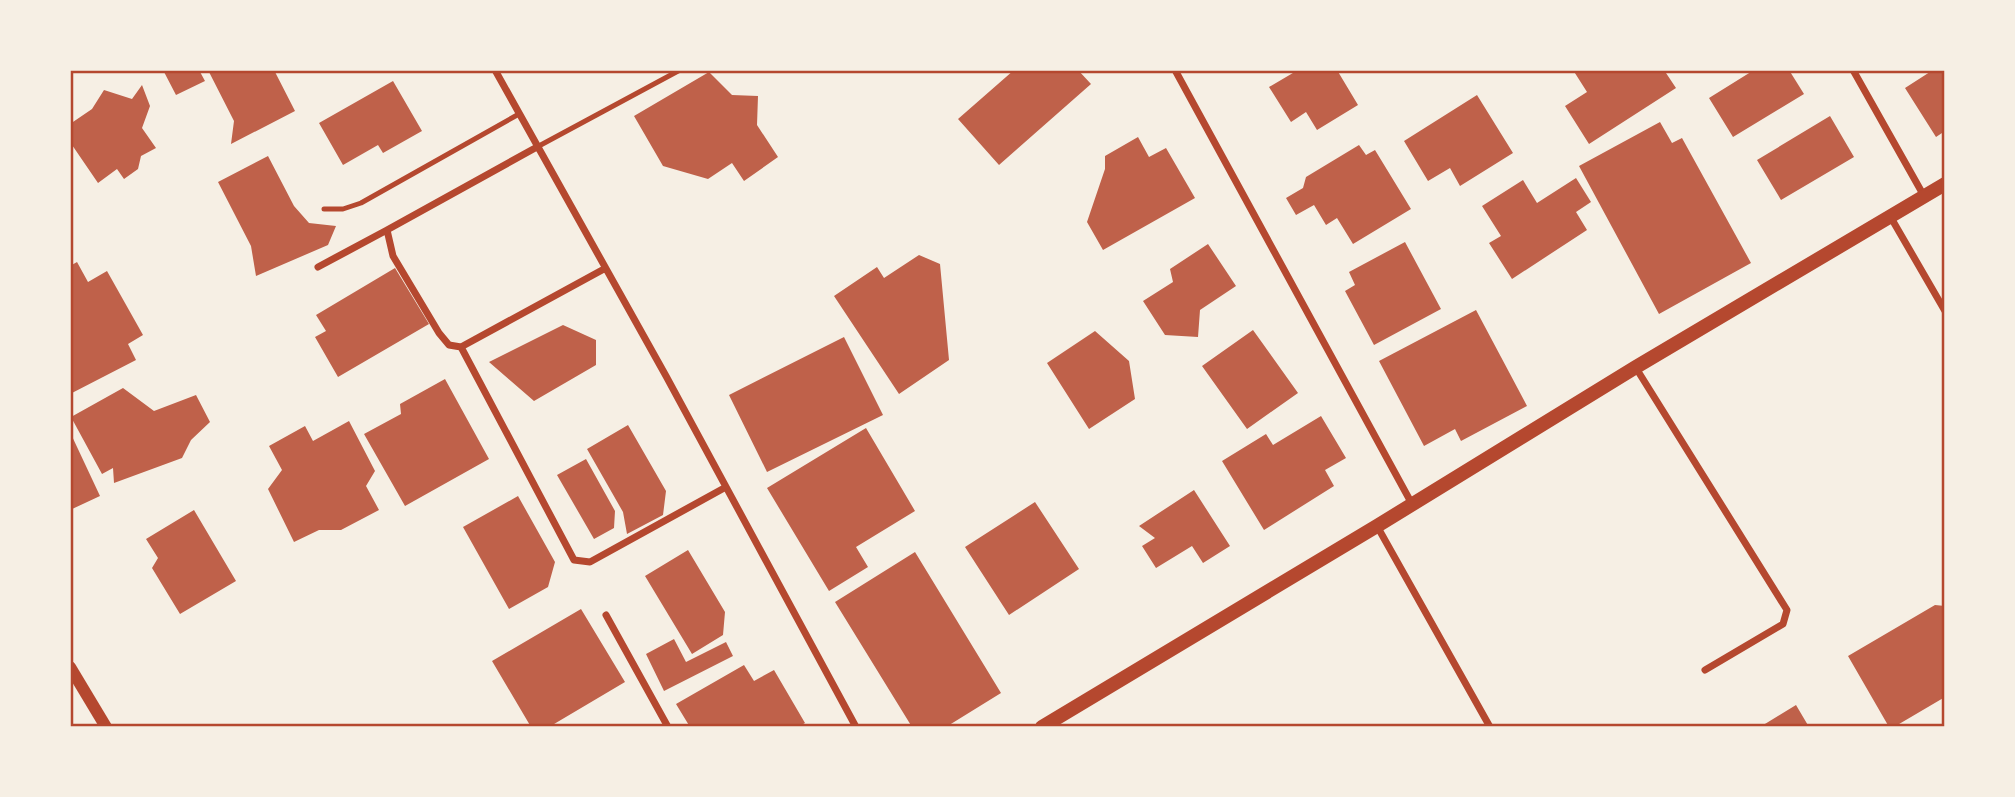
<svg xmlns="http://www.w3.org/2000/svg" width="2015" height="797" viewBox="0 0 2015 797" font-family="Commissioner,sans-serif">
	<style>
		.building { fill: #bf614a }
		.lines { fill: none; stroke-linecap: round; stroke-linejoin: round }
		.service { stroke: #b5482f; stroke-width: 5 }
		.minor { stroke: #b5482f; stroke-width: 7 }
		.tertiary { stroke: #b5482f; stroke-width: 12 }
		.secondary { stroke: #b5482f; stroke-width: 14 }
		.neatline { fill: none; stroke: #b5482f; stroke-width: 2.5 }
	</style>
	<rect width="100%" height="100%" fill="#f6efe4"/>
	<path class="building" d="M 163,70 L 199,70 L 205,81 L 176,95 Z
		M 208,70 L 274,70 L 295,111 L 231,144 L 234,121 Z
		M 1014,70 L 1078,70 L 1091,84 L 999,165 L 958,119 Z
		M 1298,70 L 1337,70 L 1358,105 L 1317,130 L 1306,112 L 1291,122 L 1269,87 Z
		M 1573,70 L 1664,70 L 1676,88 L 1589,144 L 1565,106 L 1587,92 Z
		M 1754,70 L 1789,70 L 1804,94 L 1733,137 L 1709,98 Z
		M 1933,70 L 1945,70 L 1945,131 L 1936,137 L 1905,88 Z
		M 709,72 L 732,95 L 758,96 L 757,125 L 778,157 L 744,181 L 732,163 L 708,179 L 663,166 L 634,116 Z
		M 393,81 L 422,131 L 383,153 L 378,145 L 343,165 L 319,123 Z
		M 142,85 L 150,106 L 142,128 L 156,148 L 141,156 L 138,169 L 124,179 L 117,169 L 98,183 L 70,142 L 70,124 L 92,109 L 104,90 L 132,99 Z
		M 1477,95 L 1513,153 L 1460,186 L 1450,168 L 1428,181 L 1404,141 Z
		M 1830,116 L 1854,157 L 1781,200 L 1757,160 Z
		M 1660,122 L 1672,143 L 1682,138 L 1751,263 L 1659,314 L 1579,166 Z
		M 1138,137 L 1149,157 L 1166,148 L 1195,198 L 1103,250 L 1087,222 L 1105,169 L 1105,156 Z
		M 1359,145 L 1366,155 L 1375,150 L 1411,209 L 1353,244 L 1337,218 L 1326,225 L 1314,205 L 1296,215 L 1286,198 L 1303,188 L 1306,177 Z
		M 268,156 L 294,206 L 309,223 L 336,226 L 328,245 L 256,276 L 251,246 L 218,182 Z
		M 1576,178 L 1591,202 L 1576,212 L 1587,230 L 1512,279 L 1489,243 L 1501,236 L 1482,206 L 1523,180 L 1537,203 Z
		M 1405,242 L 1441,309 L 1374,345 L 1345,291 L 1355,285 L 1349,272 Z
		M 1208,244 L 1236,286 L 1200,310 L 1198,337 L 1165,335 L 1143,301 L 1173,282 L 1170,269 Z
		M 919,255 L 940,264 L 949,360 L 899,394 L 834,296 L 877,267 L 884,278 Z
		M 77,262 L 88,282 L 107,271 L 143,335 L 128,344 L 136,360 L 70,394 L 70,266 Z
		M 395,268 L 429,324 L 338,377 L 315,337 L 326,331 L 316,315 Z
		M 1476,310 L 1527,406 L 1461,441 L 1455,429 L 1424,446 L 1379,361 Z
		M 563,325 L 596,340 L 596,365 L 534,401 L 489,362 Z
		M 1253,330 L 1298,393 L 1247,429 L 1202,366 Z
		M 1095,331 L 1129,361 L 1135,399 L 1089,429 L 1047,363 Z
		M 844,337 L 883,415 L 767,472 L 729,395 Z
		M 445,379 L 489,459 L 405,506 L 364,434 L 401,414 L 400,404 Z
		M 123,388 L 154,411 L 196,395 L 210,422 L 191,440 L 182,458 L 114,483 L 113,468 L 102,474 L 71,417 Z
		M 1321,416 L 1346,458 L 1325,470 L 1334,486 L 1264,530 L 1222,461 L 1266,434 L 1273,445 Z
		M 349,421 L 375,471 L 366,486 L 379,510 L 341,530 L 319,530 L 294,542 L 268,489 L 282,470 L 269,446 L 305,426 L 313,441 Z
		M 628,425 L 666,491 L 663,515 L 627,534 L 623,512 L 587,449 Z
		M 866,428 L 915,511 L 856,547 L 868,567 L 829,591 L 767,488 Z
		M 70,432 L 100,496 L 70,510 Z
		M 586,459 L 615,511 L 614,528 L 594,539 L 557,475 Z
		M 1194,490 L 1230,546 L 1203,563 L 1192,546 L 1156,568 L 1142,546 L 1155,538 L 1139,526 Z
		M 518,496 L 555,562 L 548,587 L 509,609 L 463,527 Z
		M 1035,502 L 1079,569 L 1009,615 L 965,547 Z
		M 194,510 L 236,581 L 180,614 L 152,568 L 158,558 L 146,539 Z
		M 688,550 L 725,612 L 723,635 L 692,654 L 645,576 Z
		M 915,552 L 1001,693 L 946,727 L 912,727 L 835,602 Z
		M 1935,605 L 1945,606 L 1945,697 L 1894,727 L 1889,727 L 1848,656 Z
		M 581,609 L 625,682 L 549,727 L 531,727 L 492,661 Z
		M 674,639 L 686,662 L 726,642 L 733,656 L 664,691 L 646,654 Z
		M 744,665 L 754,681 L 774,670 L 805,723 L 798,727 L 690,727 L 676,704 Z
		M 1796,705 L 1809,727 L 1760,727 Z"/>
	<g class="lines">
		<path class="service" d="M 537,147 L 680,70
			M 324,209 L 343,209 L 361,203 L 519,114"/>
		<path class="minor" d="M 495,70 L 666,376 L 856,727
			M 1175,70 L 1412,504
			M 1853,70 L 1924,196
			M 1890,216 L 1945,311
			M 318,267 L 387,230
			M 604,269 L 461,347 L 574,560 L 590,562 L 726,487
			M 461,347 L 449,345 L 439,333 L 393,256 L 387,230 L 537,147
			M 1636,368 L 1787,610 L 1783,624 L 1705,670
			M 1377,526 L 1490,727
			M 606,615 L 668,727"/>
		<path class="tertiary" d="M 70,667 L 106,727"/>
		<path class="secondary" d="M 1042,727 L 1377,526 L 1636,367 L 1945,184"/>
	</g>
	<rect width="2015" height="797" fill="none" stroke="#f6efe4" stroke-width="144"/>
	<rect x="72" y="72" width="1871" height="653" class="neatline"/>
</svg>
